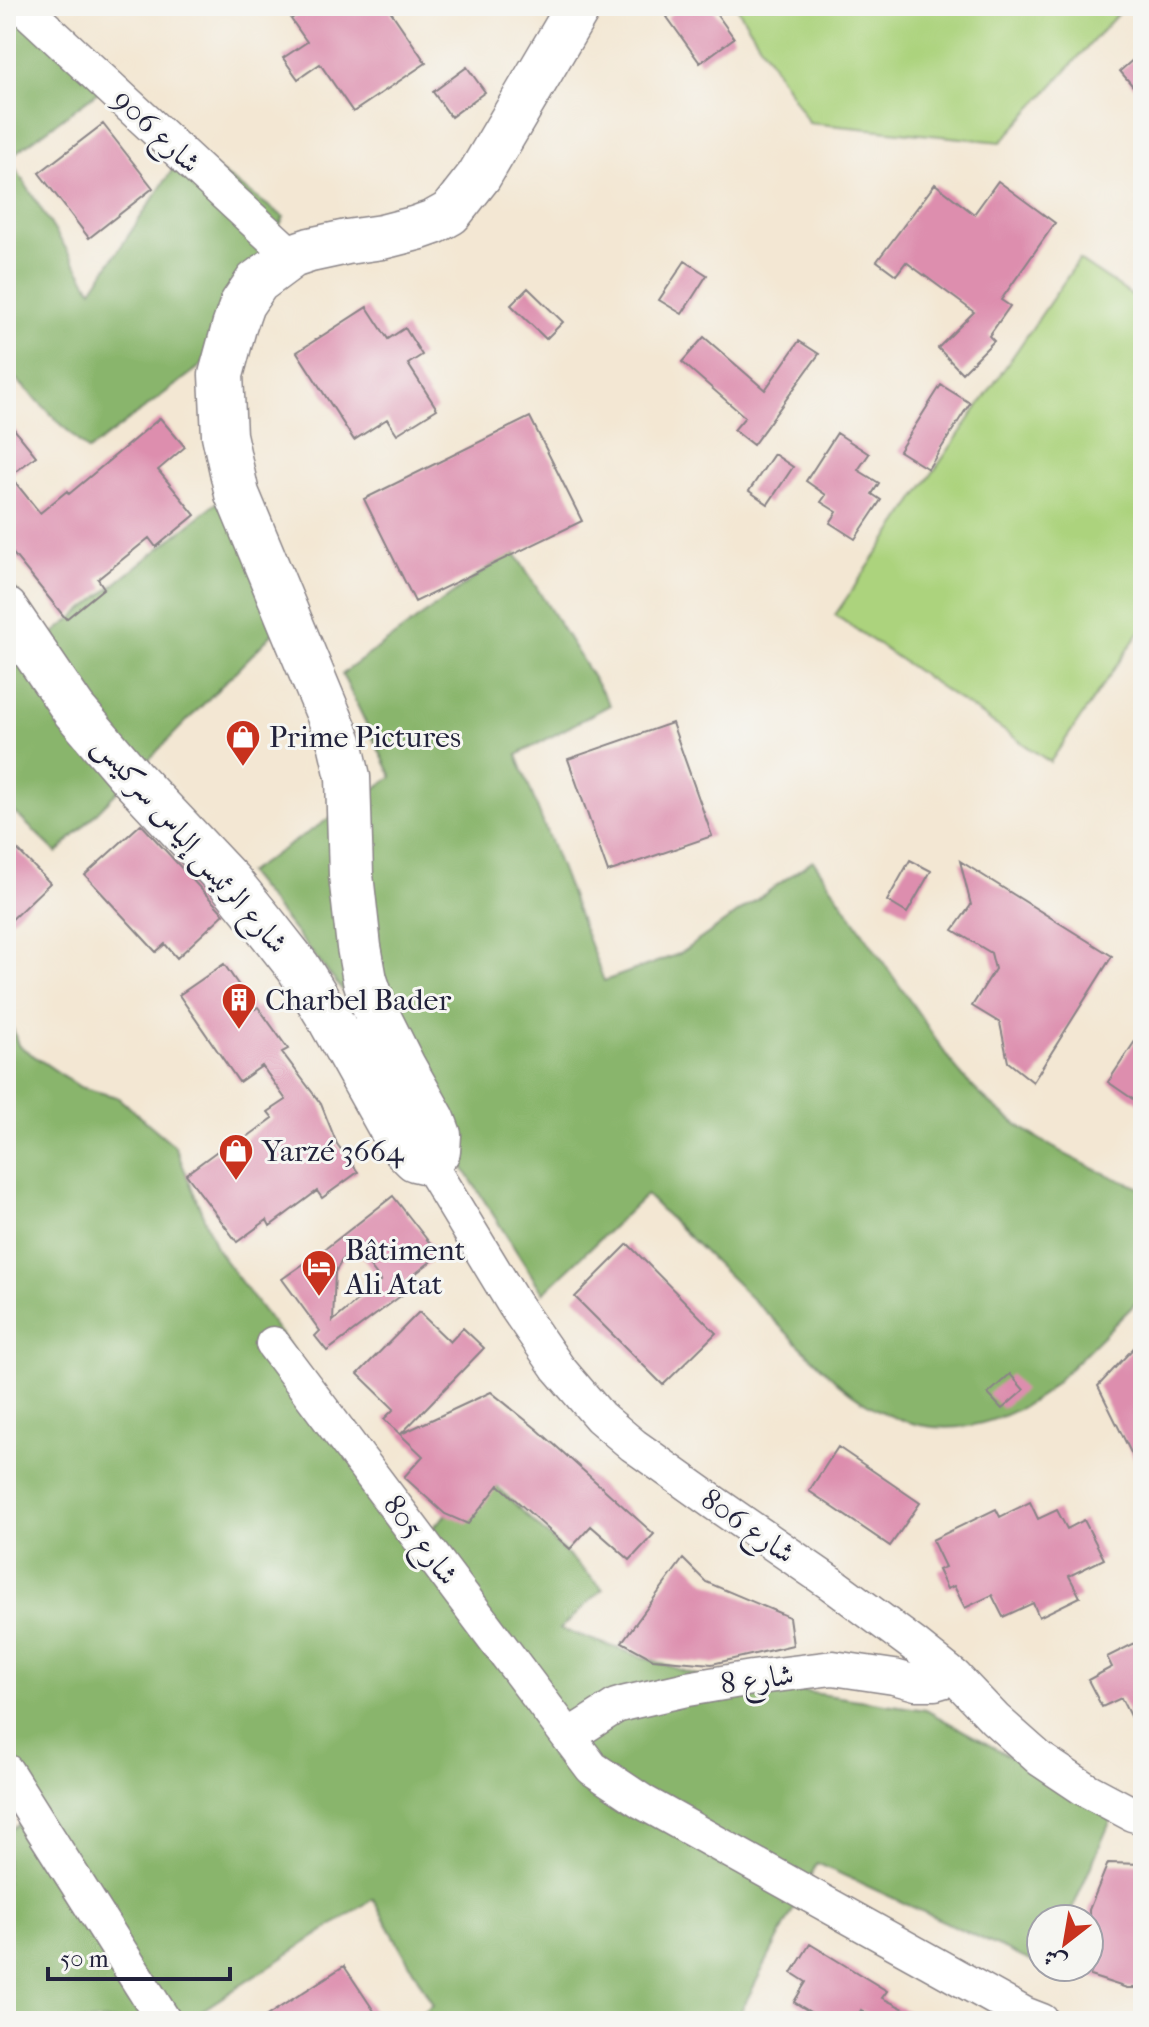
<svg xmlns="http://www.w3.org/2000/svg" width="1149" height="2027" viewBox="0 0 1149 2027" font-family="'IM FELL French Canon',Amiri,serif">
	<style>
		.green { fill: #acd37d; stroke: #677a5c; stroke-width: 2 }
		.forest { fill: #89b56c; stroke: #566c54; stroke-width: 2 }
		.building { fill: #dd8eae; fill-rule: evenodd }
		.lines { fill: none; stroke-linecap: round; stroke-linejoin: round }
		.minor-casing { stroke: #8a8487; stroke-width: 37 }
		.major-casing { stroke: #8a8487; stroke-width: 47 }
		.minor { stroke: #fff; stroke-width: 34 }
		.major { stroke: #fff; stroke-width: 44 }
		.labels { text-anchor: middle; stroke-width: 6; stroke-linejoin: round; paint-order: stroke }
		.street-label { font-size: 30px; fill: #22223b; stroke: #f6f6f2 }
		.poi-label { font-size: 30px; fill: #22223b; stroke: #f6f6f2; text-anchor: start }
	</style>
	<rect width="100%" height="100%" fill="#f6f6f2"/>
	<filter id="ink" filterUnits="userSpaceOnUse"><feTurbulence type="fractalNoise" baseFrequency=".0125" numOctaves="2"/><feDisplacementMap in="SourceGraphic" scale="16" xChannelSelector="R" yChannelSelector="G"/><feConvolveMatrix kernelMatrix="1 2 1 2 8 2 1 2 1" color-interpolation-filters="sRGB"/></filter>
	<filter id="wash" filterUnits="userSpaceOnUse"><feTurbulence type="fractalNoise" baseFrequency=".006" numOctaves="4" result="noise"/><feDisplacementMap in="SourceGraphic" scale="32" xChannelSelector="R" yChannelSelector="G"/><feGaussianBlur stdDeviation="1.8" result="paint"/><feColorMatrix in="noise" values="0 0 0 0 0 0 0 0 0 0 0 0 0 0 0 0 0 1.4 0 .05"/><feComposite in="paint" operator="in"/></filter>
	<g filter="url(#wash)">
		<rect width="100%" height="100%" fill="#f3e7d3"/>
		<path class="green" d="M 736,6 L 1125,6 L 1001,142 L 809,123 Z
			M 1079,260 L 1143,303 L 1143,627 L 1050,762 L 835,615 Z"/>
		<path class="forest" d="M 6,6 L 49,6 L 106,86 L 9,158 L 92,290 L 187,148 L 284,217 L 202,365 L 88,451 L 6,369 Z
			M 236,487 L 293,613 L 57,853 L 6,804 L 6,576 L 49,637 Z
			M 513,550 L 610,705 L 517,755 L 604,981 L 679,954 L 813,860 C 845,907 878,954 910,1001 C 927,1024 941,1050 959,1072 C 1004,1126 1078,1165 1143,1189 L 1143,1296 L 1046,1392 C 974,1443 905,1439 838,1383 L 646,1195 L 543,1293 L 378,1034 L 247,873 L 392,777 L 342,674 Z
			M 6,1007 L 18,1045 L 80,1087 L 117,1097 L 175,1146 L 217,1250 L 429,1531 L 486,1476 L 603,1589 L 560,1629 L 699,1676 L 926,1710 L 1024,1764 L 1111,1820 L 1068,1919 L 1041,1919 L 1041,1966 L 817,1863 L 736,2021 L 410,2021 L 433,2005 L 373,1899 L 192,2017 L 193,2021 L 6,2021 L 6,1833 L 37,1812 L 6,1759 Z"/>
		<g id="blocks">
			<path class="building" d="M 310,6 L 387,6 L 426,63 L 353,112 L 320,64 L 298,79 L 283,58 L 307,42 L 291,19 Z
				M 682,6 L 711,6 L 734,38 L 700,63 L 667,17 Z
				M 1143,51 L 1143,98 L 1120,71 Z
				M 467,67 L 485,92 L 451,117 L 433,92 Z
				M 103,124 L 153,188 L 89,238 L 39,173 Z
				M 998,181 L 1055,223 L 1001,300 L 1010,306 L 989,336 L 994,341 L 962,373 L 938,348 L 974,312 L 906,262 L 896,275 L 877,261 L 935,184 L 974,214 Z
				M 685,261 L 707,275 L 682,314 L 659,300 Z
				M 528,288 L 563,322 L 546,339 L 511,305 Z
				M 367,307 L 388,339 L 405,328 L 422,355 L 408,364 L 437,409 L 397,434 L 387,419 L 354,440 L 297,352 Z
				M 704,337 L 765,390 L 799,341 L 819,354 L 753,445 L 734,430 L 745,417 L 682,362 Z
				M 941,385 L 970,403 L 928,469 L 899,451 Z
				M 530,417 L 582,521 L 415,602 L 364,499 Z
				M 160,418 L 185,447 L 158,470 L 195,515 L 156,547 L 149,538 L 98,579 L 104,588 L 66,619 L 6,545 L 6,419 L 36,456 L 10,476 L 40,513 L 67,491 L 69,494 Z
				M 837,433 L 869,454 L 858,470 L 879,483 L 872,494 L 881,500 L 855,539 L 830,523 L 837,512 L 821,502 L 826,495 L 806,481 Z
				M 774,454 L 793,467 L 768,504 L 749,491 Z
				M 672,723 L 712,836 L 608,872 L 568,759 Z
				M 141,824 L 224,914 L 177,958 L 165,944 L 156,952 L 85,875 Z
				M 6,838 L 50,883 L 6,925 Z
				M 910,860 L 931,871 L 907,913 L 887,901 Z
				M 960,861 L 1112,956 L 1033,1082 L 1008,1062 L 1000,1023 L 972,1006 L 995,969 L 991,953 L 953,930 L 971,905 Z
				M 224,964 L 255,1009 L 258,1007 L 288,1049 L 282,1052 L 321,1104 L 337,1144 L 358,1172 L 322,1198 L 317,1191 L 270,1226 L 267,1220 L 237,1242 L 186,1174 L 239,1135 L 243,1140 L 273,1118 L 268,1112 L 286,1100 L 262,1066 L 239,1082 L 179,995 Z
				M 1143,1029 L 1143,1106 L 1108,1082 Z
				M 393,1196 L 439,1255 L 396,1289 L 402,1295 L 327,1351 L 315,1336 L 320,1331 L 282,1279 L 325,1249 ZM 352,1244 L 381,1281 L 333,1321 L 335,1272 Z
				M 628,1244 L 716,1333 L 663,1385 L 575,1297 Z
				M 419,1312 L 450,1342 L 463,1328 L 484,1348 L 401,1434 L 491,1392 L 538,1430 L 654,1534 L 630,1560 L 591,1526 L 570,1549 L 499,1485 L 468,1524 L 445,1514 L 404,1477 L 423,1456 L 384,1419 L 394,1409 L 358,1374 Z
				M 1143,1338 L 1143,1477 L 1098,1386 Z
				M 1010,1374 L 1024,1390 L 1002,1409 L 988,1394 Z
				M 838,1447 L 920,1503 L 890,1546 L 809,1491 Z
				M 1030,1502 L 1038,1519 L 1057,1510 L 1067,1529 L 1084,1520 L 1104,1559 L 1069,1576 L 1080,1597 L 1039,1617 L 1033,1603 L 1003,1617 L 992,1595 L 965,1608 L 954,1586 L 947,1589 L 938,1570 L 945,1567 L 932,1540 L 996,1509 L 1000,1517 Z
				M 683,1559 L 706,1582 L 789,1617 L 793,1645 L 712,1664 L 653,1659 L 622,1642 Z
				M 1143,1639 L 1143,1742 L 1121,1698 L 1102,1707 L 1088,1680 L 1112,1667 L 1107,1657 Z
				M 1108,1863 L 1143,1864 L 1143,1988 L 1127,1988 L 1090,1976 L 1093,1964 L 1089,1960 L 1089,1910 Z
				M 810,1944 L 887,1991 L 882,1998 L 928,2021 L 880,2021 L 861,2010 L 855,2021 L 825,2021 L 794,2002 L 806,1982 L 792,1973 Z
				M 344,1966 L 374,2011 L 358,2021 L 259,2021 Z"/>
		</g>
	</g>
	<g filter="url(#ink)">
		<use href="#blocks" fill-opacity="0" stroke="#8a8487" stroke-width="2"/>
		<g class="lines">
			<defs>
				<path id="minor" d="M 22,6 L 292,256
					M 428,1162 L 514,1304 L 558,1368 L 600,1417 L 633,1445 L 713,1502 L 832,1584 L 916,1646 L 955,1677 L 995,1719 L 1040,1759 L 1085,1789 L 1132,1814 L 1143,1817
					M 273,1344 L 592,1768 L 643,1802 L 1024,2014 L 1042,2021
					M 569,1736 L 616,1706 L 626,1703 L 687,1689 L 752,1678 L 833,1668 L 894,1677 L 916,1683 L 935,1683 L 955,1677
					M 6,1771 L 164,2021"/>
				<path id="major" d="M 6,610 L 74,710 L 131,777 L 230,882 L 265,925 L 298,967 L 328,1016 L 390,1127 L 405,1149 L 415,1159 L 428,1162 L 438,1151 L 439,1135 L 433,1119 L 403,1066 L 376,1012 L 365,980 L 359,947 L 351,875 L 348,777 L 340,742 L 237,494 L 224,435 L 221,375 L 234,327 L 242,304 L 257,282 L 292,256 L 310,250 L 347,242 L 382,237 L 417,228 L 434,222 L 450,213 L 479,176 L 579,6"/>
			</defs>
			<use href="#minor" class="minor-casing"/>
			<use href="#major" class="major-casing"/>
			<use href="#minor" class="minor"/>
			<use href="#major" class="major"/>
		</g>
	</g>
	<defs>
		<symbol id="shop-pin" viewBox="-11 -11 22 30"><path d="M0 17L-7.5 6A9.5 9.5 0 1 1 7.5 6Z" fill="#c8321e" stroke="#f6f6f2"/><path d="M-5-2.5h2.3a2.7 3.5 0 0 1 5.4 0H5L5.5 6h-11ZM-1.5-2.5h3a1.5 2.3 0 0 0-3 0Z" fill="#fff"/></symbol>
		<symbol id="building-pin" viewBox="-11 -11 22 30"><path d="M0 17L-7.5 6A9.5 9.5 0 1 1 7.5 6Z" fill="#c8321e" stroke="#f6f6f2"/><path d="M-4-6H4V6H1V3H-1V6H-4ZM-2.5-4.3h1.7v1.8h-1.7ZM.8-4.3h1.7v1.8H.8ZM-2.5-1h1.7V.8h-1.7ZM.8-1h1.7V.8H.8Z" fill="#fff"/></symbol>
		<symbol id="hotel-pin" viewBox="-11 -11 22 30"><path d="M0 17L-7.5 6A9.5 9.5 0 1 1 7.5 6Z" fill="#c8321e" stroke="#f6f6f2"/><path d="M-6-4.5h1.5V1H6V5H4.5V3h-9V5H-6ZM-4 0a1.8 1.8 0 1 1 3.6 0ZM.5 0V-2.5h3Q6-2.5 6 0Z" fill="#fff"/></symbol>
	</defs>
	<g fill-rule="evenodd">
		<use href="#shop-pin" x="223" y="717" width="40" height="54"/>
		<use href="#building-pin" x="219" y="980" width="40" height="54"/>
		<use href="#shop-pin" x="216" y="1131" width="40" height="54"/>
		<use href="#hotel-pin" x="299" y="1247" width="40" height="54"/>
	</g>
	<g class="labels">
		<g class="street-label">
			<text transform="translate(157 131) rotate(43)" y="10">شارع 906</text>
			<text transform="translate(191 844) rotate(49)" y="10">شارع الرئيس إلياس سركيس</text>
			<text transform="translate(748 1526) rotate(35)" y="10">شارع 806</text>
			<text transform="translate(421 1540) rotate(53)" y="10">شارع 805</text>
			<text transform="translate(757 1679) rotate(-8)" y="10">شارع 8</text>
		</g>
		<g class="poi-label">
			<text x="269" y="747">Prime Pictures</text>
			<text x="265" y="1010">Charbel Bader</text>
			<text x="262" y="1161">Yarzé 3664</text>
			<text x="345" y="1260">Bâtiment<tspan x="345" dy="34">Ali Atat</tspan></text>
		</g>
	</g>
	<rect width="1149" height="2027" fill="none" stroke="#f6f6f2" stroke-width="32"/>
	<g transform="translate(1065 1943) rotate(211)"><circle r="38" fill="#f6f6f2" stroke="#a1a1a9" stroke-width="2"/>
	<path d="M0-6L14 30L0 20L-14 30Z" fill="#c8321e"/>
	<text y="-12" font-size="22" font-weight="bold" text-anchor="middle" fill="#22223b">ش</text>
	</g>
	<path d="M48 1967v12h182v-12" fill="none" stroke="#22223b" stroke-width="4"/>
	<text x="60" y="1967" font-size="24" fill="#22223b" stroke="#f6f6f2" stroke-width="6" paint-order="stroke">50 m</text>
</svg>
